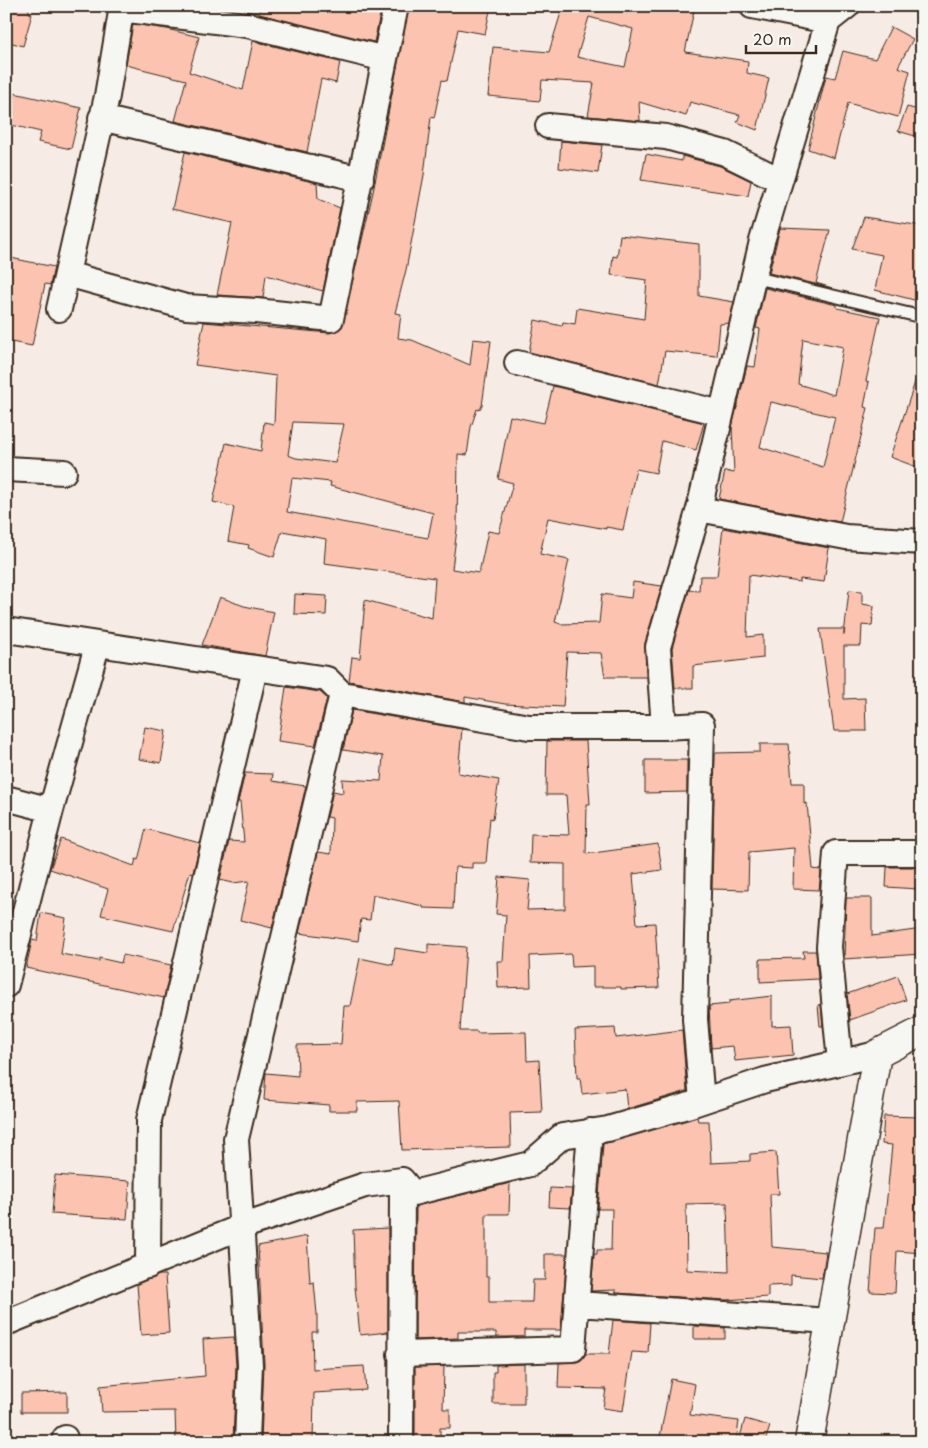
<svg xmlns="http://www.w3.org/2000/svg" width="928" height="1448" viewBox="0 0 928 1448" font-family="'Playpen Sans',sans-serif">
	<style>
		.building { fill: #fbc3b0; stroke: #3b2a1e; fill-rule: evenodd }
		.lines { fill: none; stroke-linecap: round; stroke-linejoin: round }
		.lane-casing { stroke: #3b2a1e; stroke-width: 15 }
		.street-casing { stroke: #3b2a1e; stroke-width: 28 }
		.secondary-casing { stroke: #3b2a1e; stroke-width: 31 }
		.lane { stroke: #f6f6f2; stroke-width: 11 }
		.street { stroke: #f6f6f2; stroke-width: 24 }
		.secondary { stroke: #f6f6f2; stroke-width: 28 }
	</style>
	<rect width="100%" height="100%" fill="#f7ece5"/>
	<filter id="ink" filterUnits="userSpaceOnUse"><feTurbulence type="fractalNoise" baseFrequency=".02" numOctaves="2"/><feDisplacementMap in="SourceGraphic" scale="10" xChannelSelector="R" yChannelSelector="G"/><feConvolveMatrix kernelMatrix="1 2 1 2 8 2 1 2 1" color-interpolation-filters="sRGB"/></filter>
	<g filter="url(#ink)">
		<path class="building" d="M 6,6 L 29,6 L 29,13 L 32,14 L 23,46 L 6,41 Z
			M 260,6 L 382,6 L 374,42 L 259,14 Z
			M 409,6 L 491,6 L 485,34 L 458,29 L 447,81 L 442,80 L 434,118 L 431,117 L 424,175 L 406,270 L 395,313 L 401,314 L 398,338 L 412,340 L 470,365 L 473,339 L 491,341 L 482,406 L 479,410 L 477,409 L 471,427 L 467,455 L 458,454 L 457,529 L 452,569 L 479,573 L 488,531 L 499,533 L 513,483 L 498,479 L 510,416 L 544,423 L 553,386 L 704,423 L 696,450 L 662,441 L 656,473 L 636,469 L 623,530 L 606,527 L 606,529 L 548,518 L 540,554 L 569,560 L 555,622 L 561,624 L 599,623 L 602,594 L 631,598 L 633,582 L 662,586 L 645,643 L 646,677 L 605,677 L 601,653 L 567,652 L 563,707 L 505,704 L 465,697 L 465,702 L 349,681 L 352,657 L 360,658 L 365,600 L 432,618 L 435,578 L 324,563 L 326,539 L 282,531 L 274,557 L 248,548 L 249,545 L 228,541 L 234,507 L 213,502 L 226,443 L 261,451 L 264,422 L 274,424 L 276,376 L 195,365 L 204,322 L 330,333 L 342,327 L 373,192 ZM 293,422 L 344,424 L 335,463 L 296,458 L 288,455 ZM 292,478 L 331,482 L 330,486 L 433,513 L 428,538 L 287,512 Z
			M 563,6 L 695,6 L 685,52 L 748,61 L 747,73 L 769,78 L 757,130 L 737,122 L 740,115 L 690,102 L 686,116 L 639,102 L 640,121 L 588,116 L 594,83 L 542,80 L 540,101 L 488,96 L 493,47 L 549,52 ZM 589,17 L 633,29 L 625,67 L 577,57 Z
			M 133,24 L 167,29 L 199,37 L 189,72 L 243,90 L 253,41 L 340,62 L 336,83 L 321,79 L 307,152 L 175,121 L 186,80 L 126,65 Z
			M 891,27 L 913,39 L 898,67 L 910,71 L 898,117 L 848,103 L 834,158 L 808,149 L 826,76 L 835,78 L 843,51 L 875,59 Z
			M 14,93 L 81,108 L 71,149 L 38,142 L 41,132 L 7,124 Z
			M 907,107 L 922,111 L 922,138 L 898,131 Z
			M 561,141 L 602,145 L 598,173 L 559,168 Z
			M 185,152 L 317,183 L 318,199 L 340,208 L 323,291 L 266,275 L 263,298 L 217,295 L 232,223 L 172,209 Z
			M 646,154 L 682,161 L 682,156 L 720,166 L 751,181 L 748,196 L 641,180 Z
			M 864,217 L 922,226 L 922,302 L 875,290 L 882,255 L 852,249 Z
			M 780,228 L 830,230 L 816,283 L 832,288 L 769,273 Z
			M 620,235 L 699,244 L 699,296 L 734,302 L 729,323 L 720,324 L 717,356 L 665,351 L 659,384 L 529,352 L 535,320 L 562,326 L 563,322 L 575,324 L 577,308 L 644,319 L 647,280 L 611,275 L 613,256 L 617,257 Z
			M 6,257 L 54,267 L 50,285 L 45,284 L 32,346 L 6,341 Z
			M 765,288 L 837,305 L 837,308 L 880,317 L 866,381 L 869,382 L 864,407 L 868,408 L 840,522 L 719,499 L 725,471 L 734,473 L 732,427 L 747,366 L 755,367 L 760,329 L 756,328 ZM 803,339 L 843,347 L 834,395 L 798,384 ZM 771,402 L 835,417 L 823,467 L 760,447 Z
			M 918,373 L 922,374 L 922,469 L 890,457 Z
			M 723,528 L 829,548 L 824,582 L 800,579 L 800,582 L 749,575 L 747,637 L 763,635 L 763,658 L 693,666 L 693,688 L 675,688 L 672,648 L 689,590 L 699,591 L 700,576 L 717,576 Z
			M 849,590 L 862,591 L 862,604 L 874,606 L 872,626 L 862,625 L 861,646 L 844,646 L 844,699 L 865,698 L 866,731 L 834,731 L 820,629 L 844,629 L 844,635 Z
			M 295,594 L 327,596 L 326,615 L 294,614 Z
			M 220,597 L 244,606 L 274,612 L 265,656 L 202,645 Z
			M 286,687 L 320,692 L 327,698 L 315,746 L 278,741 Z
			M 352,710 L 462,729 L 458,773 L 499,780 L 493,819 L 490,818 L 486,863 L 472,863 L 472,868 L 455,867 L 453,909 L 423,908 L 423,906 L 373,895 L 370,920 L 361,919 L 358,941 L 299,933 L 318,852 L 331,854 L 332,818 L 327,817 L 333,791 L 343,793 L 342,779 L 381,781 L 383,756 L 343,750 Z
			M 145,727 L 166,731 L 161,763 L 139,759 Z
			M 547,741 L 586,741 L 590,804 L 587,804 L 586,854 L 658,844 L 662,870 L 633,874 L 637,924 L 655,923 L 659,988 L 621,989 L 621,987 L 593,987 L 593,966 L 572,967 L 571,954 L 530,956 L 531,987 L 498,988 L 497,961 L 503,961 L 506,915 L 496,914 L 499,877 L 530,880 L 527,910 L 565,909 L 565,864 L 530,863 L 531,834 L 569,835 L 566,795 L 546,795 Z
			M 760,744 L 789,744 L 792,783 L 804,783 L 804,804 L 807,803 L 813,869 L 821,870 L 819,890 L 793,889 L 794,848 L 749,852 L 748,890 L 712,889 L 715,753 L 760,752 Z
			M 645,760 L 687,760 L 687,792 L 645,793 Z
			M 245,773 L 273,774 L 272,781 L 306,786 L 272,928 L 240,920 L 249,881 L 233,883 L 220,880 L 229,841 L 244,842 L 240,802 L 238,802 Z
			M 146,829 L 200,843 L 193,873 L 190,872 L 173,931 L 101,915 L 108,889 L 50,869 L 61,839 L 134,866 L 136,859 L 138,860 Z
			M 887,867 L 919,867 L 918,889 L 886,887 Z
			M 846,898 L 872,898 L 872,936 L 922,929 L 922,954 L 844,959 Z
			M 41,913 L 66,918 L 61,954 L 99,961 L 99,958 L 121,963 L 123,955 L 171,965 L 164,998 L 26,968 L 32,940 L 37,941 Z
			M 428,944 L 466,947 L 460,1031 L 477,1031 L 477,1033 L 526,1032 L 527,1061 L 539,1060 L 542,1112 L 510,1113 L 511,1147 L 402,1150 L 399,1101 L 357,1102 L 357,1111 L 329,1111 L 329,1105 L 264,1100 L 266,1073 L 298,1076 L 297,1045 L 341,1044 L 344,1006 L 350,1006 L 360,958 L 393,965 L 395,948 L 428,953 Z
			M 803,951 L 816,951 L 818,979 L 760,982 L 760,959 L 804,958 Z
			M 898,976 L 906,1000 L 850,1020 L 847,994 Z
			M 772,996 L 772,1026 L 791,1025 L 793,1055 L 735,1061 L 733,1046 L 711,1048 L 709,1006 L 729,1004 L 729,1001 Z
			M 821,1004 L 823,1026 L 820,1026 L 818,1005 Z
			M 615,1028 L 616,1038 L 682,1030 L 687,1091 L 627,1109 L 625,1089 L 582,1094 L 580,1078 L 577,1078 L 575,1030 Z
			M 884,1116 L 920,1117 L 915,1212 L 922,1213 L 922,1253 L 897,1251 L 895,1293 L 870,1292 L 875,1228 L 884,1228 L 892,1145 L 882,1144 Z
			M 697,1117 L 698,1121 L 709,1121 L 711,1163 L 750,1161 L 750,1154 L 776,1152 L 779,1194 L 770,1194 L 772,1247 L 826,1252 L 822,1278 L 791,1275 L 791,1285 L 768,1286 L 768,1297 L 726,1300 L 616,1293 L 616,1290 L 591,1291 L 594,1254 L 597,1254 L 597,1250 L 611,1250 L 612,1209 L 598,1209 L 603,1144 ZM 727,1203 L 729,1272 L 687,1270 L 686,1204 Z
			M 55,1175 L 130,1181 L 127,1219 L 52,1214 Z
			M 510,1183 L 509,1214 L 486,1214 L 486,1277 L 489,1277 L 489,1302 L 532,1302 L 533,1280 L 545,1280 L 545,1254 L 567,1254 L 561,1330 L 524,1330 L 524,1337 L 496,1337 L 496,1332 L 458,1332 L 458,1338 L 415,1340 L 416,1206 Z
			M 550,1188 L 572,1189 L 570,1208 L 549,1207 Z
			M 388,1228 L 388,1332 L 360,1335 L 355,1287 L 353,1230 Z
			M 307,1236 L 310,1283 L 314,1282 L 317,1314 L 317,1332 L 312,1332 L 313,1369 L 364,1366 L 366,1390 L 314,1393 L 313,1442 L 261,1442 L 264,1364 L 258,1246 Z
			M 159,1275 L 165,1275 L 169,1333 L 141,1335 L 137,1284 Z
			M 613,1320 L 650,1323 L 648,1353 L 632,1352 L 623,1411 L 603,1408 L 606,1389 L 558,1388 L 559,1363 L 579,1361 L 585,1354 L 609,1354 Z
			M 694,1326 L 725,1328 L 725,1339 L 694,1339 Z
			M 234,1337 L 236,1365 L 233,1442 L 176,1442 L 175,1411 L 102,1412 L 100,1386 L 205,1376 L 203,1339 Z
			M 524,1364 L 524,1404 L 493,1404 L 493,1372 L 496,1372 L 496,1365 Z
			M 444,1366 L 443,1409 L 450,1409 L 450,1428 L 440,1428 L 440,1441 L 415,1441 L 415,1367 Z
			M 671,1379 L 695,1384 L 690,1415 L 739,1421 L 736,1442 L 659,1442 Z
			M 67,1392 L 67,1412 L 21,1412 L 21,1393 Z
			M 745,1419 L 770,1426 L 765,1442 L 740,1437 Z"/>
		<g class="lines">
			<defs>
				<path id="lane" d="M 753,277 L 922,317"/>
				<path id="street" d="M 752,6 L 828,21
					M 121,9 L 247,25 L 385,59
					M 101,118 L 361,179
					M 548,126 L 666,137 L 725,153 L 780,180
					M 67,274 L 186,307 L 256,311 L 331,319 L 396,6
					M 59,309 L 107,96 L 122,6
					M 517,363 L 721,413
					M 6,469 L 64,472
					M 699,509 L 846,537 L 922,542
					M 6,630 L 327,679 L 342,694 L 529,727 L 664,727
					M 6,798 L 51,810
					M 6,985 L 51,810 L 97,646
					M 840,1062 L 829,947 L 836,853 L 922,853
					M 702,1101 L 695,1019 L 702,725 L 664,727 L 658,647 L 699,509 L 762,241 L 828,21 L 847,6
					M 148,1266 L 149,1120 L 255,669
					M 577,1304 L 830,1321
					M 6,1323 L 241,1227 L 365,1185 L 402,1180 L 413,1193 L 530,1164 L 562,1136 L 608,1129 L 687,1106 L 765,1080 L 877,1054
					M 400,1354 L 573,1349 L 590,1131
					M 64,1442 L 65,1438
					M 247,1442 L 250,1365 L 236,1139 L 342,694
					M 401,1442 L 402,1180"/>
				<path id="secondary" d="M 809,1442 L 877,1054 L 922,1031"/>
			</defs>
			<use href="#lane" class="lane-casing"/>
			<use href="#street" class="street-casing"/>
			<use href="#secondary" class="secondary-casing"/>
			<use href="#lane" class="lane"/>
			<use href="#street" class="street"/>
			<use href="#secondary" class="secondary"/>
		</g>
	</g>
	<rect width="928" height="1448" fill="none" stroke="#f6f6f2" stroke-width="25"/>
	<rect x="12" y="12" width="903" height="1423" fill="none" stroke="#3b2a1e" stroke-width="2" filter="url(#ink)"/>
	<path d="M746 45v8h70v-8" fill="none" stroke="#3b2a1e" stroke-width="2.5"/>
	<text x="753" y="45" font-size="15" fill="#3b2a1e" stroke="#f6f6f2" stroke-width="4" paint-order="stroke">20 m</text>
</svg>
